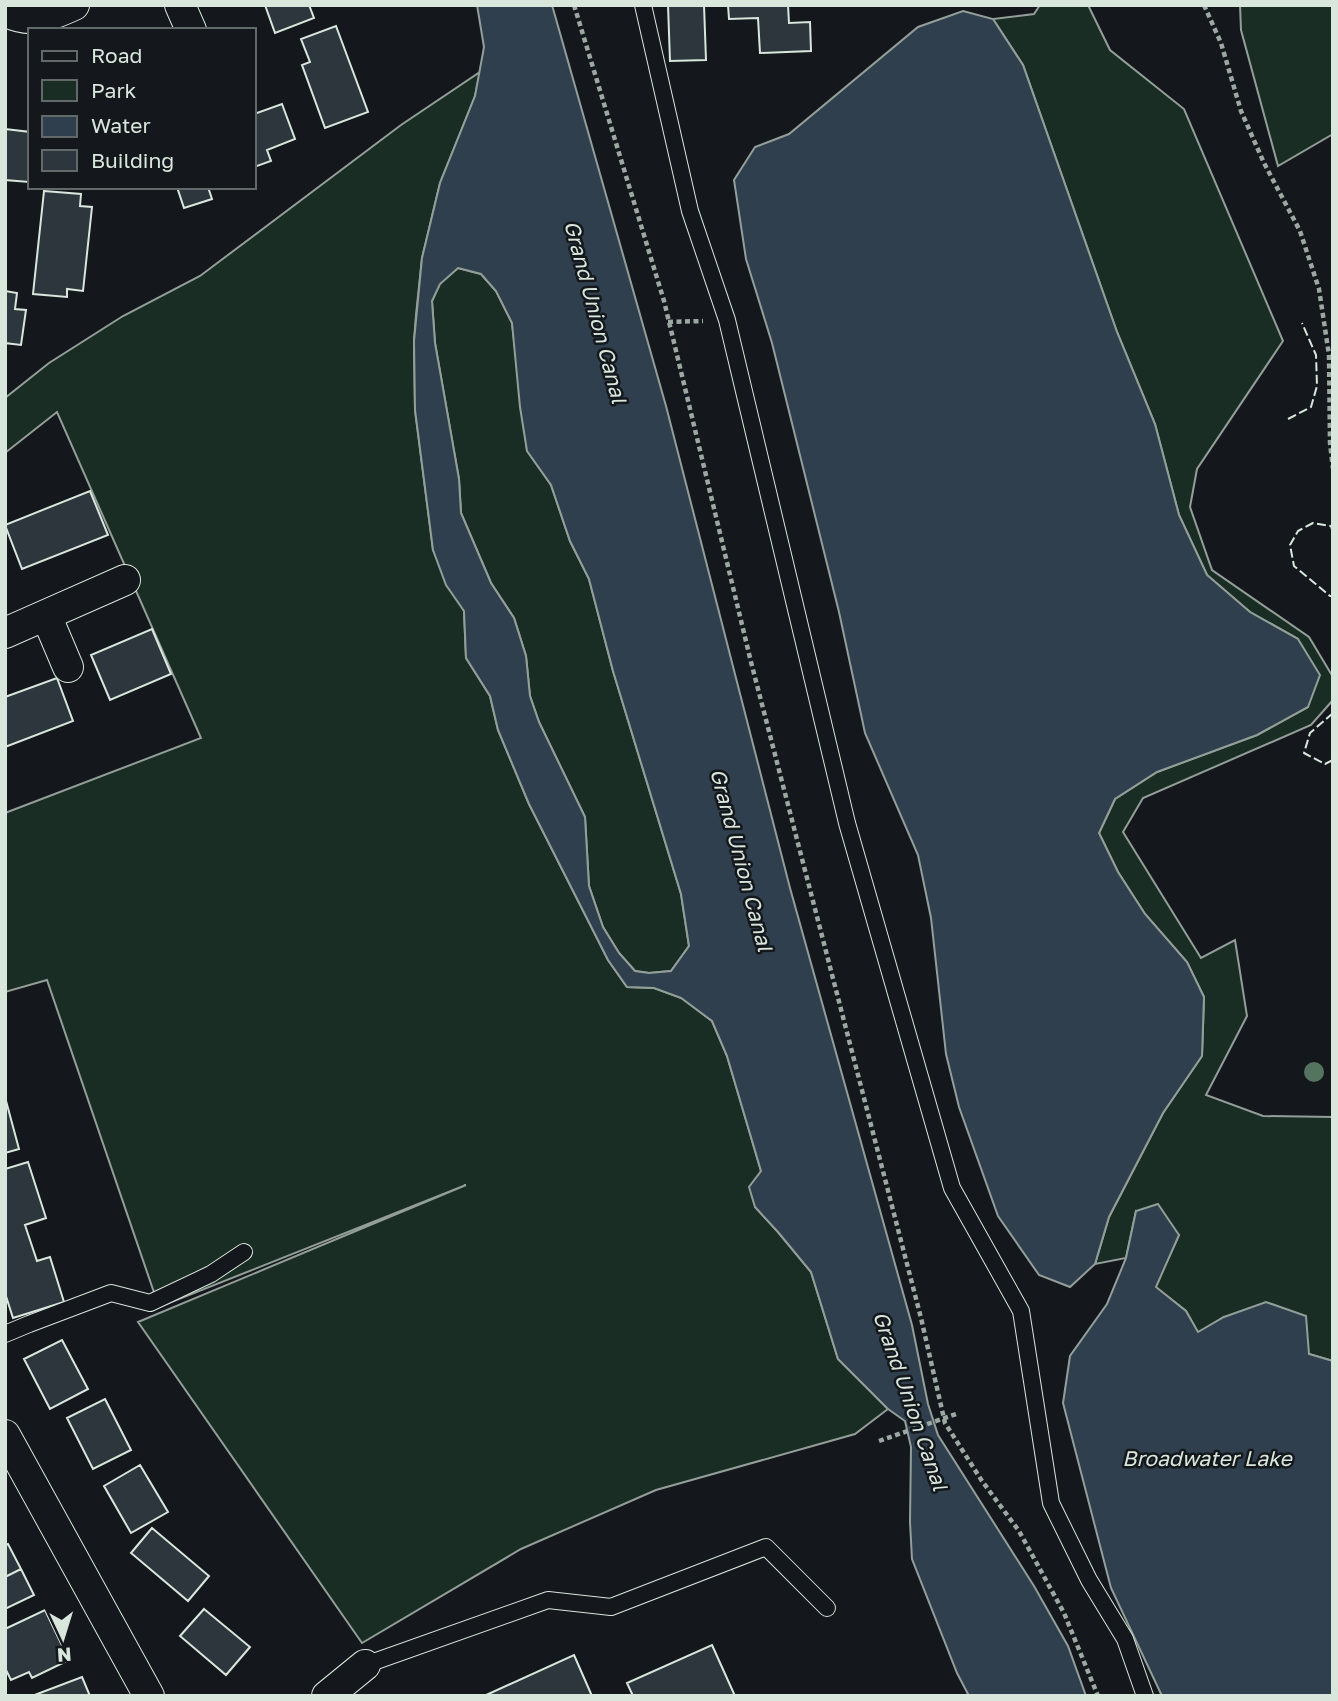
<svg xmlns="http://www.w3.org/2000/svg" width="1338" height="1701" viewBox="0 0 1338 1701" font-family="'Golos Text',sans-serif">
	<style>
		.green { fill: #1a2d24; stroke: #939e99; stroke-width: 2 }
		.water { fill: #2f3f4d; stroke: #939e99; stroke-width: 2; fill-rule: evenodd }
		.building { fill: #2c363c; stroke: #d8e6dc; stroke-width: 2 }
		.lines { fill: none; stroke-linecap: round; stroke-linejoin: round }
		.service-casing { stroke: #d8e6dc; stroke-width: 18 }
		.minor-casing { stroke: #d8e6dc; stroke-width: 32 }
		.path { stroke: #9da8a2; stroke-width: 4.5; stroke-dasharray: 5 3.5; stroke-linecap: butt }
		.service { stroke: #14181c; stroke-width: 16 }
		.minor { stroke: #14181c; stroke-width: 30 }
		.path-bridge { stroke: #9da8a2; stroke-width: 4.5; stroke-dasharray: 5 3.5; stroke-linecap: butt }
		.fence { stroke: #d8e6dc; stroke-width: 2; stroke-dasharray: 9 3.5; stroke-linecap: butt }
		.tree { fill: #55745f }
		.labels { text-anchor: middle; stroke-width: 5; stroke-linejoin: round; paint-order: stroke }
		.water-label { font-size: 21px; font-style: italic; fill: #d8e6dc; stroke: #14181c }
	</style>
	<rect width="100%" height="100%" fill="#14181c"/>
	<path class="green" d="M 1040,5 L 1088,5 L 1110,50 L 1184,109 L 1283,341 L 1197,469 L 1190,507 L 1212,570 L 1309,637 L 1333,677 L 1333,700 L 1311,725 L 1143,798 L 1123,832 L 1201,958 L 1235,940 L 1247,1016 L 1206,1095 L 1263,1116 L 1333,1117 L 1333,1361 L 1309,1354 L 1224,1317 L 1198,1333 L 1186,1311 L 1155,1287 L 1179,1235 L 1136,1211 L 1126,1258 L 1095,1264 L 1109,1217 L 1163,1113 L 1202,1056 L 1204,997 L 1187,962 L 1145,914 L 1118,872 L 1099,833 L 1115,799 L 1157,772 L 1257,735 L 1308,707 L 1298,639 L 1250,612 L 1207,575 L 1179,515 L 1155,424 L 1117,332 L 1023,65 L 993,19 L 1034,14 Z
		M 1240,5 L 1333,5 L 1333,134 L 1278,166 L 1241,30 Z
		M 480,72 L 475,96 L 440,183 L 422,258 L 416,315 L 414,341 L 415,410 L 433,550 L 464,611 L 466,658 L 490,696 L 498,730 L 529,804 L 608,960 L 627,987 L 654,988 L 682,998 L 712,1021 L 727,1056 L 761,1171 L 755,1207 L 778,1232 L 811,1272 L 838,1359 L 888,1409 L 855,1434 L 656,1490 L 521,1549 L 362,1643 L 138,1322 L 466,1185 L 159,1307 L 47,980 L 5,992 L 5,813 L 201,738 L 57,412 L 5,453 L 5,398 L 49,363 L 123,316 L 200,276 L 401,125 Z
		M 458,268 L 481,274 L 496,291 L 512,323 L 527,450 L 551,485 L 570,541 L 589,579 L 613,671 L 681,894 L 689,946 L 671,971 L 649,973 L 635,971 L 619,953 L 603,927 L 589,886 L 585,817 L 539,722 L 530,696 L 526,656 L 514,618 L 491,583 L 461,513 L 459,479 L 435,343 L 432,301 L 440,283 Z"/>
	<path class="water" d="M 477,5 L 552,5 L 666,406 L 790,888 L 912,1325 L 928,1404 L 938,1435 L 1034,1586 L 1068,1646 L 1086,1696 L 969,1696 L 957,1673 L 912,1559 L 910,1522 L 911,1447 L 905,1421 L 888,1409 L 838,1359 L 811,1272 L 778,1232 L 755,1207 L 749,1187 L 761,1171 L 727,1056 L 712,1021 L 681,998 L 654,988 L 627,987 L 608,960 L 529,804 L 498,730 L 490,696 L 466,658 L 464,611 L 446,585 L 433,550 L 415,410 L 414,341 L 422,258 L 440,183 L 475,96 L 484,47 ZM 458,268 L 481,274 L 496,291 L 512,323 L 520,407 L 527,451 L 551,485 L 570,541 L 589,579 L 613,671 L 681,894 L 689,946 L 671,971 L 649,973 L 635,971 L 619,953 L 603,927 L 589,886 L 585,817 L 539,722 L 530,696 L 526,656 L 514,618 L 491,583 L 461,513 L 459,479 L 435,343 L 432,301 L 440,284 Z
		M 963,11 L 993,19 L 1023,65 L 1117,332 L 1155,424 L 1179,515 L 1207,575 L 1250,612 L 1298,639 L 1320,675 L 1308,707 L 1257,735 L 1157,772 L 1115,799 L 1099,833 L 1118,872 L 1145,914 L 1187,962 L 1204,997 L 1202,1056 L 1163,1113 L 1109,1217 L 1095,1264 L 1070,1287 L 1039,1275 L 998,1216 L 959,1107 L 946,1054 L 931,918 L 918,855 L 865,733 L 839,612 L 772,343 L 746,259 L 734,180 L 755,147 L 789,134 L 918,27 Z
		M 1158,1204 L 1179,1235 L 1156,1287 L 1186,1311 L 1198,1332 L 1224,1317 L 1266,1302 L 1306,1316 L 1309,1354 L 1333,1361 L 1333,1696 L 1162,1696 L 1111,1588 L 1063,1403 L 1070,1356 L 1107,1304 L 1126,1258 L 1136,1211 Z"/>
	<path class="building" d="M 265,5 L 309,5 L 314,18 L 275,33 Z
		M 668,5 L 704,5 L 706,60 L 670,61 Z
		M 728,5 L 788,5 L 789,23 L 810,22 L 811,51 L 760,53 L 758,18 L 729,19 Z
		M 336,26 L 368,112 L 325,128 L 302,65 L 310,62 L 301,39 Z
		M 282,104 L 295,139 L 267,150 L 271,161 L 254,167 L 254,114 Z
		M 5,129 L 30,132 L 29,182 L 5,180 Z
		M 177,187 L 208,187 L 212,199 L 184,208 Z
		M 44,191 L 81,194 L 80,206 L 92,207 L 83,291 L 67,289 L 67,297 L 33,294 Z
		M 5,291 L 17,293 L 15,309 L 26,310 L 21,345 L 5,343 Z
		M 90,491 L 108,535 L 22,569 L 5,525 Z
		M 152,629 L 171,674 L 110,700 L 91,655 Z
		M 57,678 L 73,721 L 5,747 L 5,697 Z
		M 5,1097 L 19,1149 L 5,1153 Z
		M 28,1162 L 46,1218 L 25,1225 L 37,1261 L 50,1257 L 64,1302 L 13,1318 L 5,1293 L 5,1169 Z
		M 62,1340 L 88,1389 L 50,1409 L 24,1359 Z
		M 105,1399 L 131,1450 L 93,1469 L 67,1418 Z
		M 140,1465 L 168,1512 L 131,1533 L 104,1486 Z
		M 152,1528 L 209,1576 L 188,1601 L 131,1553 Z
		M 8,1544 L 21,1569 L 5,1577 L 5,1545 Z
		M 21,1569 L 34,1595 L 5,1609 L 5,1577 Z
		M 204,1609 L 250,1647 L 226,1675 L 180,1636 Z
		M 45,1610 L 69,1660 L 32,1678 L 29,1672 L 11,1680 L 5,1668 L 5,1629 Z
		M 712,1645 L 735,1696 L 633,1696 L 627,1683 Z
		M 574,1655 L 592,1696 L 484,1696 Z
		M 82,1677 L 90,1696 L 32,1696 Z"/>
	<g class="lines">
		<defs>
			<path id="service" d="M 643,5 L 690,211 L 727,320 L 847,823 L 952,1188 L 1021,1311 L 1051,1503 L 1089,1580 L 1125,1639 L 1145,1696
				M 5,1334 L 29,1324 L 111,1293 L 150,1303 L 211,1274 L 244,1252
				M 365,1665 L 548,1600 L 611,1607 L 766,1547 L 827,1608"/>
			<path id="minor" d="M 180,5 L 191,30
				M 5,11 C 30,25 50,16 74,5
				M 46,615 L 68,667
				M 5,633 L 125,580
				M 5,1435 L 149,1696
				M 327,1696 L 365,1665"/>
		</defs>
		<use href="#service" class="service-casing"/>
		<use href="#minor" class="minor-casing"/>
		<path class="path" d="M 574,5 L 664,301 L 751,662 L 921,1318 L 945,1423 L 982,1481 L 1019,1531 L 1064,1613 L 1098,1696
			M 1204,5 L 1221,43 L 1241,111 L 1264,163 L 1300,231 L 1319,289 L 1329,355 L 1330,443 L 1333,469
			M 668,322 L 703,321"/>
		<use href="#service" class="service"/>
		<use href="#minor" class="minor"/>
		<path class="path-bridge" d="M 879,1441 L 959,1413"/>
		<path class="fence" d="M 1288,419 L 1311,407 L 1317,386 L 1316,355 L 1302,323
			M 1333,533 L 1331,526 L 1313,523 L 1298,531 L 1290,545 L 1294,566 L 1330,596 L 1333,596
			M 1333,713 L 1310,733 L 1304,753 L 1325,764 L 1333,760"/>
	</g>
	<circle class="tree" cx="1314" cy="1072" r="10"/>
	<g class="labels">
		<g class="water-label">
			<text transform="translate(595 312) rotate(75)" y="7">Grand Union Canal</text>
			<text transform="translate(741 860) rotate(75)" y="7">Grand Union Canal</text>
			<text transform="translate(910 1401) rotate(71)" y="7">Grand Union Canal</text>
			<text x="1207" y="1466">Broadwater Lake</text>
		</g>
	</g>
	<rect width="1338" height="1701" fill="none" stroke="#d8e6dc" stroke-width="14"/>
	<rect x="28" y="28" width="228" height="161" fill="#14181c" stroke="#626a69" stroke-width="2"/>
	<rect x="42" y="51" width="35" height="10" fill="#14181c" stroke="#626a69" stroke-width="2"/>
	<text x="91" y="63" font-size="21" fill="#d8e6dc">Road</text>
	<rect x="42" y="80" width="35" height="21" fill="#1a2d24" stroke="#626a69" stroke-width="2"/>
	<text x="91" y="98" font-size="21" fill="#d8e6dc">Park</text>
	<rect x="42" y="116" width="35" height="21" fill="#2f3f4d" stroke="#626a69" stroke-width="2"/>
	<text x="91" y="133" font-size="21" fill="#d8e6dc">Water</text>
	<rect x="42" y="150" width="35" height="21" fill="#2c363c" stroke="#626a69" stroke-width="2"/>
	<text x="91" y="168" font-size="21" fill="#d8e6dc">Building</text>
	<g transform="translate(63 1638) rotate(176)" stroke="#14181c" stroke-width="5" paint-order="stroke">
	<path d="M0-5L12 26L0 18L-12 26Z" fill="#d8e6dc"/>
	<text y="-10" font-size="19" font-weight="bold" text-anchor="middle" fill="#d8e6dc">N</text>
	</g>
</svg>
